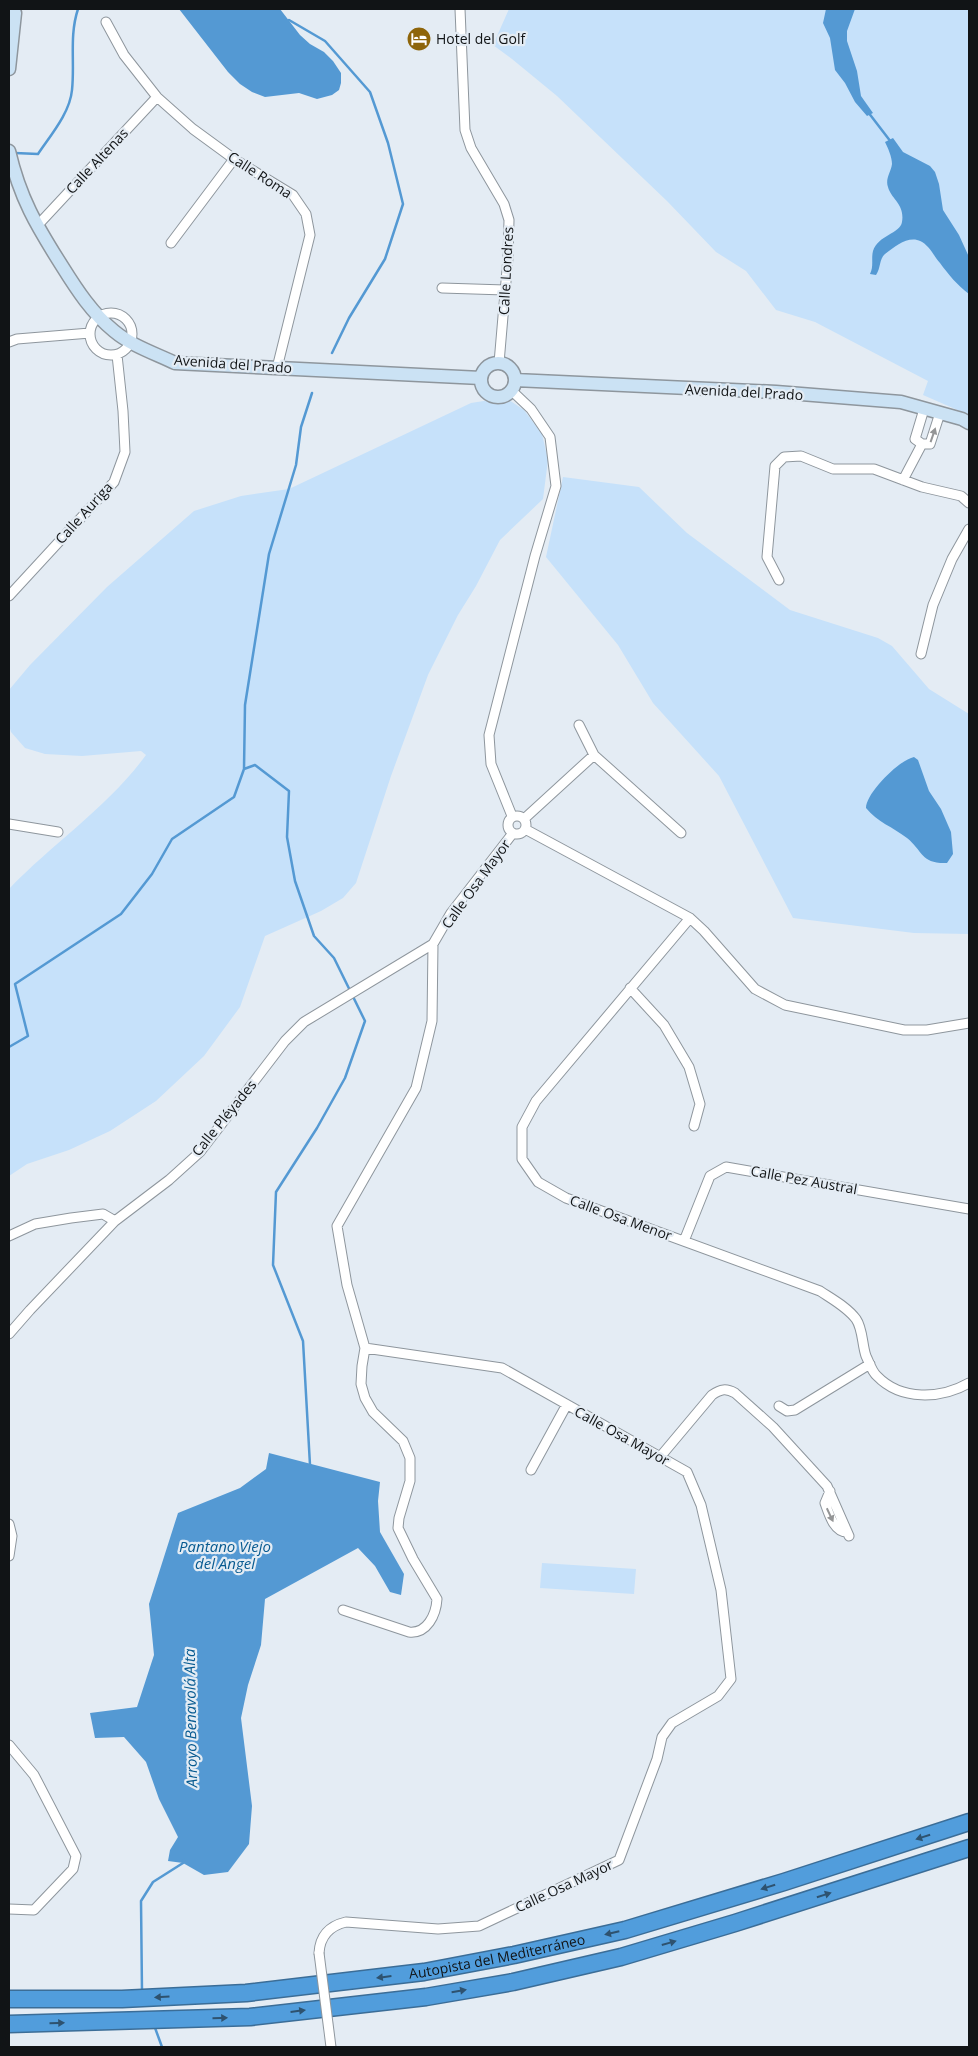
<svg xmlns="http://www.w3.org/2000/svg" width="978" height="2056" viewBox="0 0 978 2056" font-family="'Open Sans',sans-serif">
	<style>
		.green { fill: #c6e1fa }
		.water { fill: #5499d3 }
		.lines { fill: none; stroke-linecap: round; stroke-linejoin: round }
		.stream { stroke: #5499d3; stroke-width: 2.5 }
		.street-casing { stroke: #8e969d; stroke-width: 11 }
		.secondary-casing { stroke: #8e969d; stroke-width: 15 }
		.highway-casing { stroke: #3b6d97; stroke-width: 19 }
		.street { stroke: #fff; stroke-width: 9 }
		.secondary { stroke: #cbe2f4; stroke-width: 12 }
		.highway { stroke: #519ddc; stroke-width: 16 }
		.street-bridge-casing { stroke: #8e969d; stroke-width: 11; stroke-linecap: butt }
		.street-bridge { stroke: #fff; stroke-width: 9 }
		.oneway { fill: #949596 }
		.oneway2 { fill: #2e526f }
		.labels { text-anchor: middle; stroke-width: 4.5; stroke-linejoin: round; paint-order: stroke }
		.poi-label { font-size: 14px; fill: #111416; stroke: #e4ecf4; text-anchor: start }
		.street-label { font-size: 14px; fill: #111416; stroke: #e4ecf4 }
		.water-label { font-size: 15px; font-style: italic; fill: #075a90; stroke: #e4ecf4 }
	</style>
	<rect width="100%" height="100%" fill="#e4ecf4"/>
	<path class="green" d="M 509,9 L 969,9 L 969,415 L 923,395 L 928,381 L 815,322 L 776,310 L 746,271 L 716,252 L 667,201 L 557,96 L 512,59 L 493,45 Z
		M 490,400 L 509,400 L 524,410 L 542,434 L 548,460 L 543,499 L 500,540 L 476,586 L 458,615 L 428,675 L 391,776 L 356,883 L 343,898 L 321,911 L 265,936 L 240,1007 L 204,1056 L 156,1101 L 110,1131 L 69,1150 L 27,1164 L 9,1176 L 9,889 C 53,843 108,807 146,755 L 141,751 L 82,756 L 45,754 L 25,748 L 11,732 L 9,725 L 9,690 L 30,665 L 107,587 L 194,511 L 241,496 L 289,489 L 471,403 Z
		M 563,477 L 639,487 L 687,533 L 790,610 L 878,638 L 892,646 L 929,689 L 969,714 L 969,934 L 914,933 L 793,918 L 719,776 L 653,703 L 618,645 L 546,557 Z
		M 542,1563 L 636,1569 L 634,1594 L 540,1588 Z"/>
	<path class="water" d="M 179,9 L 280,9 L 300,35 L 310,44 L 324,52 L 333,61 L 341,73 L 341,83 L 339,90 L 332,95 L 317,99 L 299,93 L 265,97 L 252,92 L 240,84 L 228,72 Z
		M 826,9 L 855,9 L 847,31 L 847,41 L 857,71 L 861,96 L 873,113 L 867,116 L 855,102 L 845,83 L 835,70 L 830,38 L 823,23 Z
		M 893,138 L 903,152 L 930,166 L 935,172 L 939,184 L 943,210 L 959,235 L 969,257 L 969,294 C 958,286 948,274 940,263 C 935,258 933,252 928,247 C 914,231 898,244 885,254 C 879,259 881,268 876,275 L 870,274 C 874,266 871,259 873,251 C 878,235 900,234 902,222 C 905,204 891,199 888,187 C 885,179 891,172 892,164 C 892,157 888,148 885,142 Z
		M 914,757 L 918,760 L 929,791 L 941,809 L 951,832 L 953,854 L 947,863 C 921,864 923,851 907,838 C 893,827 877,822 866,808 C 866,793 899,760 914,757 Z
		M 269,1453 L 380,1482 L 378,1501 L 380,1532 L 404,1574 L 401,1595 L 390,1592 L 375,1566 L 358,1548 L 265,1599 L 261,1645 L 248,1685 L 241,1718 L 252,1806 L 249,1844 L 228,1872 L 204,1875 L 183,1863 L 168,1861 L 170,1850 L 178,1837 L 159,1799 L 146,1762 L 124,1737 L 95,1738 L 90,1713 L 137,1707 L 154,1655 L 149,1604 L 178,1513 L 240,1488 L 266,1469 Z"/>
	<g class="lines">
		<path class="stream" d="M 289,20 L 325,41 L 370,92 L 388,143 L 403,204 L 385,259 L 349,318 L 332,353
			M 868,112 L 891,142
			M 15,153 L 38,154 C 50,136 70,113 72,90 C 75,63 69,36 78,9
			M 244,769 L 255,765 L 289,791 L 287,837 L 295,881 L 314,936 L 334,958 L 365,1021 L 345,1078 L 317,1128 L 276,1192 L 273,1265 L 303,1341 L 310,1465
			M 9,1047 L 28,1036 L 15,984 L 121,914 L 152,874 L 172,839 L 234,797 L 244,769 L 245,705 L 269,554 L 296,465 L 301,427 L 312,393
			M 142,1992 L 141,1901 L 153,1882 L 183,1863 L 184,1860
			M 154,2025 L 162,2047"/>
		<defs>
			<path id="street" d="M 460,9 L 465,130 L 471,148 L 504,204 L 509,220 L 508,258 L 499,363
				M 106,22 L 124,55 L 157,97 L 193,129 L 234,159 L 293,195 L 306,214 L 310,235 L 277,368
				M 37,226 L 157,97
				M 171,243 L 234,159
				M 442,288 L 505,290
				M90 334a21 21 0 1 1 42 0a21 21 0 1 1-42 0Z
				M 9,342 L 17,339 L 90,333
				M 512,391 L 531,409 L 550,437 L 556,486 L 535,556 L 489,735 L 491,764 L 512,816
				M 924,409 L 915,439 L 922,444 L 930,444 L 940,413
				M 903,480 L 922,444
				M 779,580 L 767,557 L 775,466 L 784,457 L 801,456 L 833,469 L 874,469 L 922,487 L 961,496 L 969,503
				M 9,596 L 114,482 L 125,452 L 123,411 L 117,355
				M 921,654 L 933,605 L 952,559 L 969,529
				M 579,725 L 594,755 L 681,833
				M508 825a9 9 0 1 1 18 0a9 9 0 1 1-18 0Z
				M 524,819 L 594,755
				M 9,824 L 58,832
				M 525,829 L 690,918 L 704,931 L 755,989 L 785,1005 L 904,1030 L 927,1030 L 969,1023
				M 690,918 L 536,1101 L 522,1127 L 522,1159 L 538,1182 L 566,1198 L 820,1291 C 832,1299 847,1307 856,1319 C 863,1329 862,1345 866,1356 C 869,1362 872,1372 877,1376 C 901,1401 941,1399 969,1383
				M 630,988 L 664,1025 L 689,1067 L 700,1104 L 694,1126
				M 9,1236 L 35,1224 L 71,1218 L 103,1214 L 115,1221
				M 684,1241 L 710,1176 L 726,1167 L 969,1209
				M 9,1334 L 30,1310 L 115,1221 L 169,1180 L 200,1152 L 285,1041 L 304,1022 L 433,944
				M 779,1406 L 787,1411 L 795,1410 L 870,1364
				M 660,1457 L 712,1395 C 721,1389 726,1388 735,1393 L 773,1427 L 827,1486 L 849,1536
				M 531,1470 L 566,1406
				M 830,1491 L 825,1503 C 829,1514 834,1532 847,1532
				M 9,1524 L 12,1536 L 9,1556
				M 343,1610 L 409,1632 C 427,1634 436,1615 437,1599 L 413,1559 L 398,1528 L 399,1518 L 410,1481 L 410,1458 L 403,1441 L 373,1412 L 365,1398 L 361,1384 L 362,1366 L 365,1348
				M 9,1745 L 34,1775 L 76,1856 L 73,1869 L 34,1910 L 9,1909
				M 319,1953 C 320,1936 329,1926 346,1922 L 438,1929 L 479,1926 L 619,1860 L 657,1759 L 662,1737 L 672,1723 L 718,1696 L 731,1679 L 721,1590 L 701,1505 L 687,1472 L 502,1368 L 365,1348 L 347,1285 L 337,1226 L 416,1088 L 432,1021 L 433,944 L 451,913 L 513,833"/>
			<path id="secondary" d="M 9,69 L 15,13 L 9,9
				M 9,151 C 20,198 36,225 62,266 C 77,290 92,313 114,331 C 132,346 154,353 175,363 L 481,378
				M481 380a17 17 0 1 1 34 0a17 17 0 1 1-34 0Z
				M 515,380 L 776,392 L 901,402 L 962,419 L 969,423"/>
			<g id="highway">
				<path id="s1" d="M 9,1999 L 122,1999 L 246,1993 L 424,1972 L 514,1955 L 625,1930 L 784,1882 L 969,1822"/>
				<path d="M 9,2024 L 250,2017 L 426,1997 L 513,1982 L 621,1957 L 735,1923 L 969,1848"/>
			</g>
		</defs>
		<use href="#street" class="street-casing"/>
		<use href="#secondary" class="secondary-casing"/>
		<use href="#highway" class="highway-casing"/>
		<use href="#street" class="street"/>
		<use href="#secondary" class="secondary"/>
		<use href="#highway" class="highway"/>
		<defs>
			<path id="street-bridge" d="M 319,1953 L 331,2047"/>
		</defs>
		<use href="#street-bridge" class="street-bridge-casing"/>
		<use href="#street-bridge" class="street-bridge"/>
	</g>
	<defs><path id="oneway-solid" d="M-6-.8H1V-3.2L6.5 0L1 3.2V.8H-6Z" transform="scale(1.25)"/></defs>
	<g class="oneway">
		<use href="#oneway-solid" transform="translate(933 435) rotate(-71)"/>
		<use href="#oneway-solid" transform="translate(830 1515) rotate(65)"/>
	</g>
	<g class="oneway2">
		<use href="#oneway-solid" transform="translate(923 1837) rotate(162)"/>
		<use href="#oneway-solid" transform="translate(768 1887) rotate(163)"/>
		<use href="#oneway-solid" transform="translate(824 1895) rotate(-18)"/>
		<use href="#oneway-solid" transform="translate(612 1933) rotate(167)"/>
		<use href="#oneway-solid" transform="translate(669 1943) rotate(-16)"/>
		<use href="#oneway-solid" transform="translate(384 1977) rotate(173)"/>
		<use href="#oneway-solid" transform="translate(459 1991) rotate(-10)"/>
		<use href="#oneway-solid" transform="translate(162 1997) rotate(177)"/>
		<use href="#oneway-solid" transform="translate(298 2011) rotate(-7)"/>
		<use href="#oneway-solid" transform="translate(220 2018) rotate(-2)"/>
		<use href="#oneway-solid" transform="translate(57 2023) rotate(-2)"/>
	</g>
	<defs>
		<symbol id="hotel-disc" viewBox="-11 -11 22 22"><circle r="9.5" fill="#8e650a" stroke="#e4ecf4"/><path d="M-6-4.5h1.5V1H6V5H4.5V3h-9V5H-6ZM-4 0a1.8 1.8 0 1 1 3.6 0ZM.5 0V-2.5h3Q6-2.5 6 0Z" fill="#fff"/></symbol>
	</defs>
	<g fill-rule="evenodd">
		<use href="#hotel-disc" x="405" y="25" width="28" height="28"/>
	</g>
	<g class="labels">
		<g class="poi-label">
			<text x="436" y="44">Hotel del Golf</text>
		</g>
		<g class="street-label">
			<text transform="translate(97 161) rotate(-47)" y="5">Calle Altenas</text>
			<text transform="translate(260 175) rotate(33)" y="5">Calle Roma</text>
			<text transform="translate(506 271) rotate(-87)" y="5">Calle Londres</text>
			<text transform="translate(233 364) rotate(4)" y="5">Avenida del Prado</text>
			<text transform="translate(744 392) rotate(3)" y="5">Avenida del Prado</text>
			<text transform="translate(84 513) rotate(-48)" y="5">Calle Auriga</text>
			<text transform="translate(476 884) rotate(-54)" y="5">Calle Osa Mayor</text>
			<text transform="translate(224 1118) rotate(-51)" y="5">Calle Pléyades</text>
			<text transform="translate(804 1180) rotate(10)" y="5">Calle Pez Austral</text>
			<text transform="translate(621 1218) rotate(20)" y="5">Calle Osa Menor</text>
			<text transform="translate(622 1436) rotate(29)" y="5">Calle Osa Mayor</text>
			<text transform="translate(564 1886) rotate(-25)" y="5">Calle Osa Mayor</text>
			<text dy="5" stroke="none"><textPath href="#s1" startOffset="491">Autopista del Mediterráneo</textPath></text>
		</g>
		<g class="water-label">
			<text x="225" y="1552">Pantano Viejo<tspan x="225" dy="17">del Angel</tspan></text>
			<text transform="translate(191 1718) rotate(-91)" y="5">Arroyo Benavolá Alta</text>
		</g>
	</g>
	<rect width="978" height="2056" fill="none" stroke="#111416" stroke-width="20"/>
</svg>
